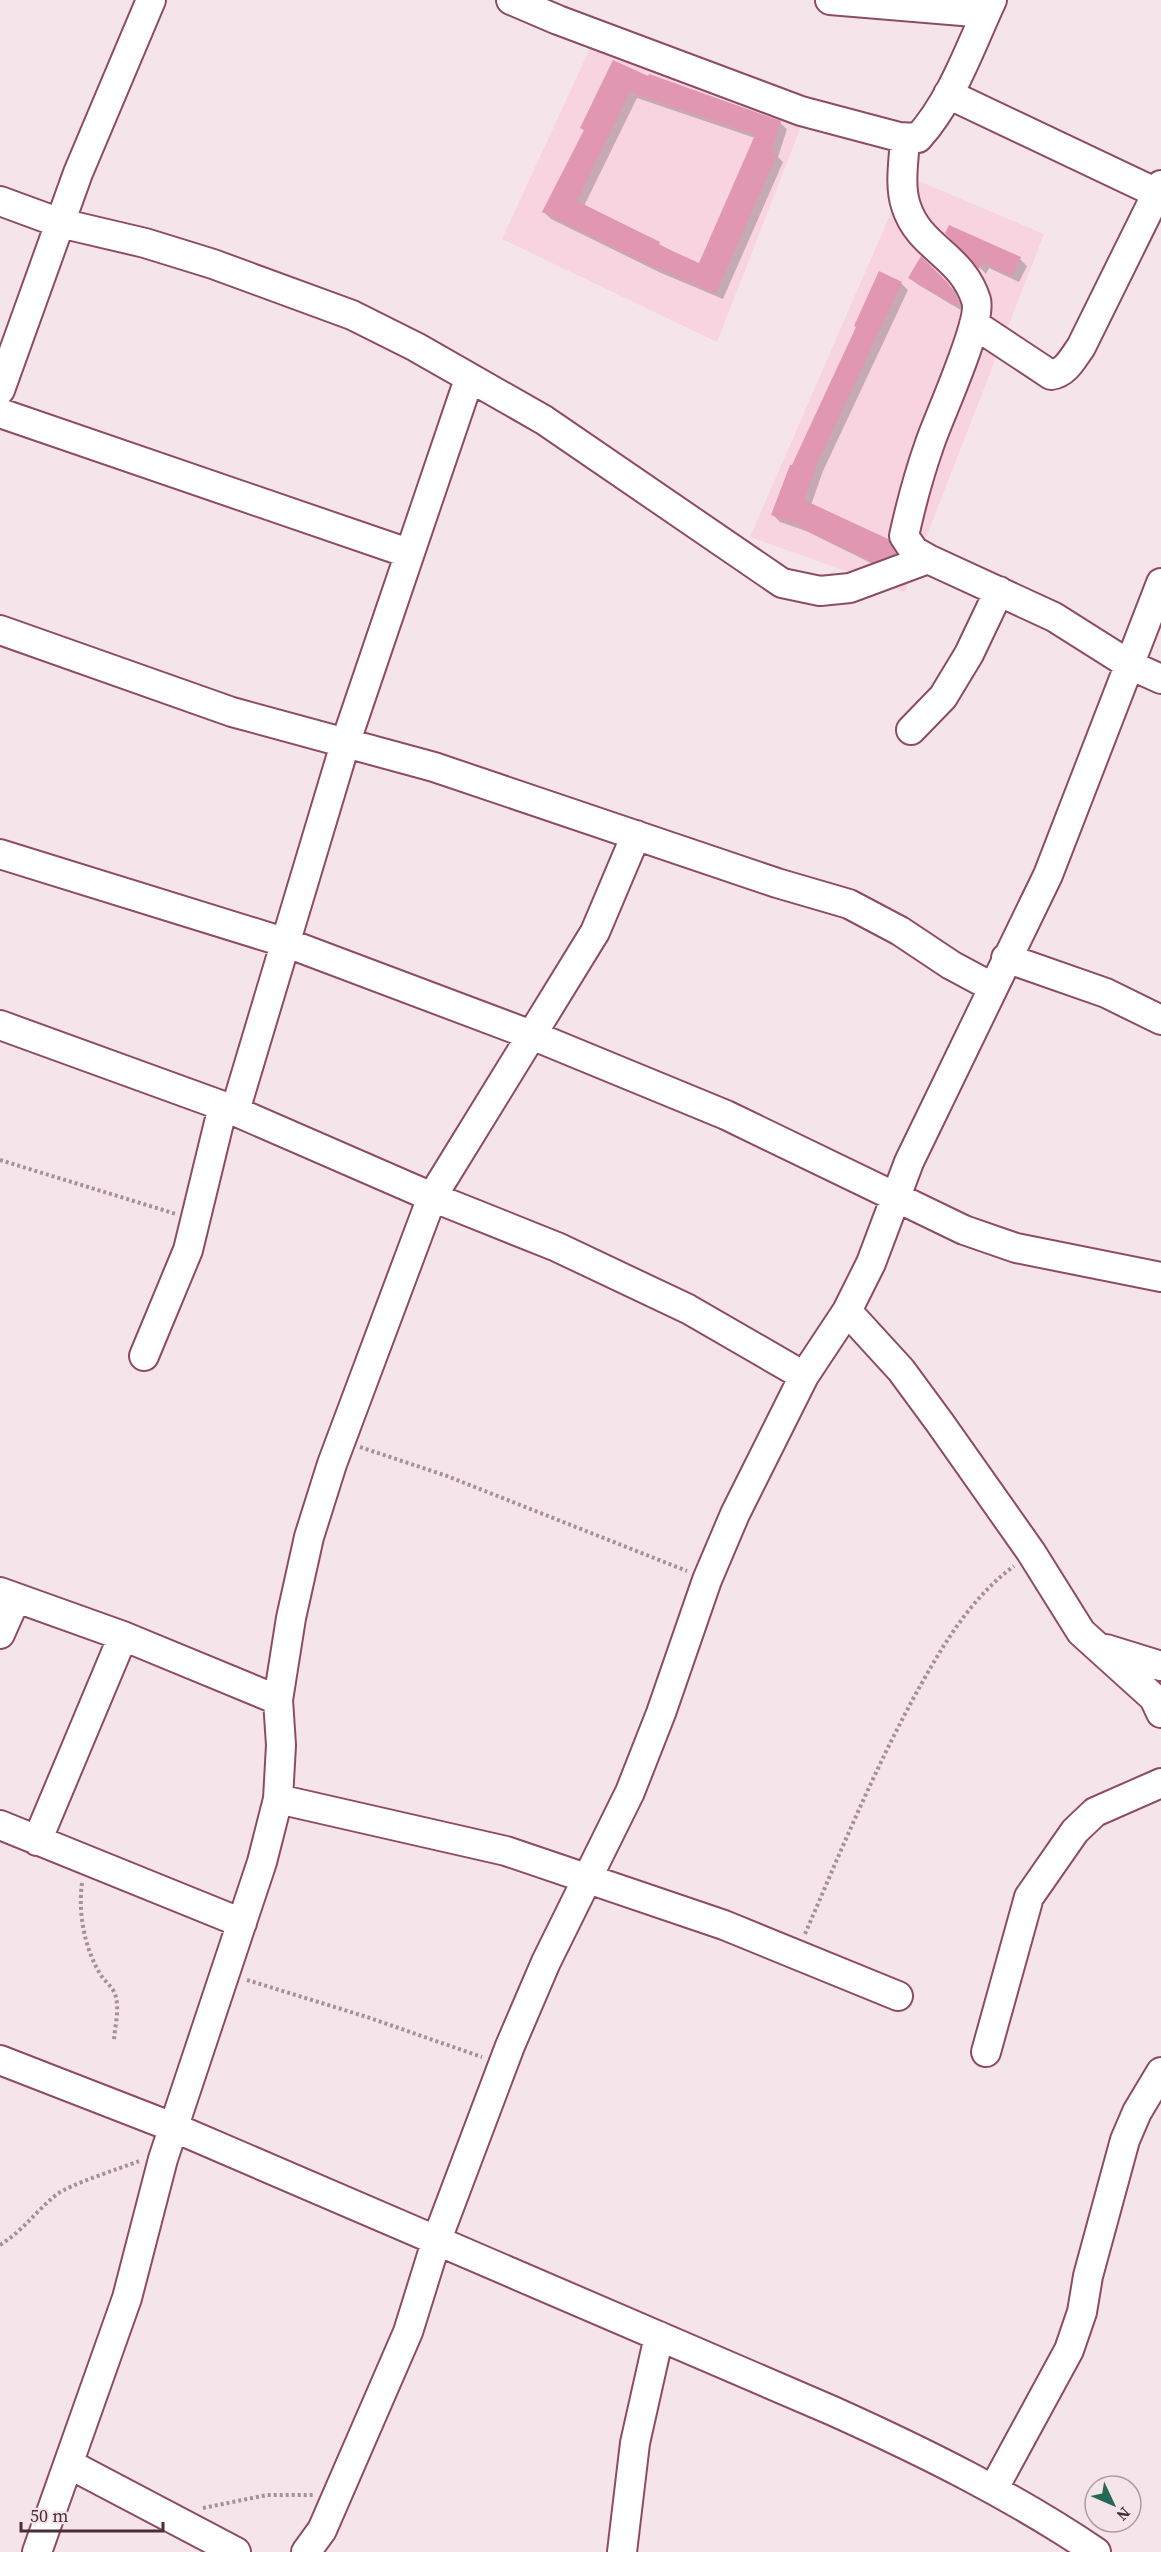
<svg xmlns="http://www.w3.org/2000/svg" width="1161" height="2552" viewBox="0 0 1161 2552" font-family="'Source Serif 4',serif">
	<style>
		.built { fill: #f7d4e0 }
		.shadow { fill: #0003; fill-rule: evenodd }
		.building { fill: #e197b2; fill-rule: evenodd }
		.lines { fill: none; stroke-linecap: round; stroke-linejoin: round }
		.minor-casing { stroke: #8e4b65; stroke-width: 32 }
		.path { stroke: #a79098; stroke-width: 4; stroke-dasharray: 3 3; stroke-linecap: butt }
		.minor { stroke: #fff; stroke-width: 28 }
	</style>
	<rect width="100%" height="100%" fill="#f5e5ea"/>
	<path class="built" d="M 598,31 L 811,101 L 717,342 L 502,239 Z
		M 907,176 L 1044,234 L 905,592 L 750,537 Z"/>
	<path class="shadow" d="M 614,62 L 649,78 L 780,123 L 787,129 L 778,157 L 783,162 L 723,299 L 661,273 L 551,219 L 544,212 L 585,131 L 582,128 ZM 637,98 L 755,138 L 700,265 L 584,206 Z
		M 947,233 L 1020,259 L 1027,266 L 1019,282 L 989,268 L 986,274 Z
		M 921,258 L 955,291 L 964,312 L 917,284 L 910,277 Z
		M 901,283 L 908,290 L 823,471 L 811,505 L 887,540 L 901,560 L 881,568 L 806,531 L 780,522 L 773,515 L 793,467 Z"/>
	<path class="building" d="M 613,60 L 648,76 L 649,74 L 781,121 L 771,152 L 777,154 L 716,293 L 652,266 L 542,212 L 584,130 L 580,128 ZM 630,92 L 755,135 L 699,263 L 659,245 L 660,242 L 577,201 Z
		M 949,225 L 1021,257 L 1012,276 L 982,262 L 979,269 L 945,233 Z
		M 921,256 L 948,283 L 959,303 L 957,306 L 908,278 Z
		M 879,271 L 902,282 L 817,464 L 804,500 L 888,539 L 896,553 L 873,562 L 801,528 L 802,526 L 771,515 L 790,465 L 792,465 L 856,327 L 854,326 Z"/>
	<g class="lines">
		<defs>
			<path id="minor" d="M 511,0 L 558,20 L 801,111 L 899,137 L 918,138 C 953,99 970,47 992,0
				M 830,0 L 986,13
				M 948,94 L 1161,195
				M 905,138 C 904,160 899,185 906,206 C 919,248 962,255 976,300 C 983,322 939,416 930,443 C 919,474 911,504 904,536 L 914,551 L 928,559 L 1054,617 L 1130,665 L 1161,679
				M 0,201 L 60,223 L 145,243 L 213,264 L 352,315 L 416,347 L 544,420 L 782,583 L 820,591 L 850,588 L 928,559
				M 974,324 L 1051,375 C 1066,373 1073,358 1081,347 L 1161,185
				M 0,390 L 78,173 L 151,0
				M 0,413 L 408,553
				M 0,630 L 232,712 L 434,767 L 777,883 L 849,904 L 900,931 L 951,965 L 992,987
				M 911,730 L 943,697 L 969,654 L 999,591
				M 0,854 L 287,943 L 534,1036 L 726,1115 L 964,1230 L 1016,1248 L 1161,1277
				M 1006,958 L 1106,993 L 1161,1020
				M 0,1025 L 223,1106 L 432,1197 L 557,1247 L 688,1309 L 804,1376
				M 235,1111 L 345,744 L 469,379
				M 847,1311 L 901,1370 L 940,1423 L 1031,1552 L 1081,1632 L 1154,1698 L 1161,1713
				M 144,1356 L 188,1250 L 223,1106
				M 0,1592 L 123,1636 L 278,1700
				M 0,1634 L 16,1598
				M 1106,1649 L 1161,1666
				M 278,1799 L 506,1851 L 724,1925 L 898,1996
				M 0,1825 L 242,1923
				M 37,1841 L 123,1636
				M 986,2052 L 1029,1897 L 1075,1831 L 1095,1812 L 1161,1783
				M 0,2060 L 175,2128 L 833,2411 C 924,2452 1013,2496 1096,2552
				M 69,2464 L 236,2552
				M 994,2488 L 1069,2350 L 1082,2312 L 1088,2276 L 1125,2140 L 1137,2112 L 1161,2072
				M 37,2552 L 127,2298 L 163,2159 L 262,1862 L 278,1799 L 281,1745 L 278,1700 L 291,1618 L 309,1537 L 332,1464 L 432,1197 L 595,932 L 636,835
				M 306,2552 L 322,2530 L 408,2332 L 436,2242 L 510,2046 L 546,1962 L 630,1792 L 661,1713 L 707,1580 L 735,1514 L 804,1376 L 847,1311 L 871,1263 L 909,1162 L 1048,875 L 1161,583
				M 622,2552 L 635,2443 L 659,2336"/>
		</defs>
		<use href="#minor" class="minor-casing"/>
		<path class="path" d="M 0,1160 L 176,1214
			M 360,1447 L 447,1476 L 687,1571
			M 82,1883 C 78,1912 84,1946 99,1972 C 103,1980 112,1986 115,1994 C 120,2009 115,2025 114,2040
			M 805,1934 C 839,1855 872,1775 913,1699 C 940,1650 968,1600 1014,1566
			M 247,1980 L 367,2017 L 482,2057
			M 0,2245 C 25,2229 35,2212 56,2195 C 70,2184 119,2169 139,2161
			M 203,2508 L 267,2495 L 314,2495"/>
		<use href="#minor" class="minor"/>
	</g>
	<g transform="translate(1113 2504) rotate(134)"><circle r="28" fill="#f5e5ea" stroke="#b19ba3" stroke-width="1.5"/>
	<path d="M0-4.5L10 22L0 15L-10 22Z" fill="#246859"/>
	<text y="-9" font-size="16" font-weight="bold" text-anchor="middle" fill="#4b2d38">N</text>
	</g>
	<path d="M21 2522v9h142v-9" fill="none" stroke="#4b2d38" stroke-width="3"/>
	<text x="30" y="2522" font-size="18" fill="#4b2d38" stroke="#f5e5ea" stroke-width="4.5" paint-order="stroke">50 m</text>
</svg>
